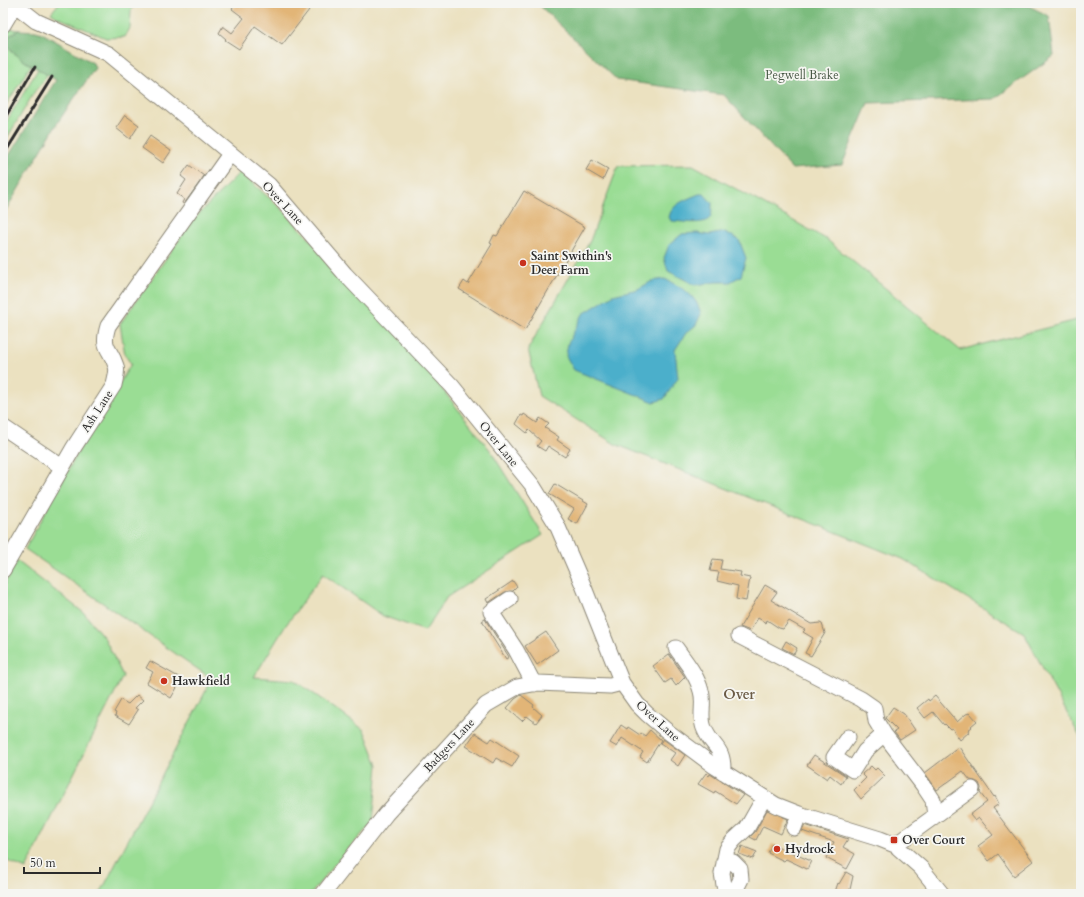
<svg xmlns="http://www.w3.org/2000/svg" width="1084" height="897" viewBox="0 0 1084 897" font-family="Cardo,serif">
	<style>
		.green { fill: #9add94; stroke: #628460 }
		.forest { fill: #7bbc7e; stroke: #537454 }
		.water { fill: #4cafcb; stroke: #3c6d7b }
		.building { fill: #e2b577 }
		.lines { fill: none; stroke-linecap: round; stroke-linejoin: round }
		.minor-casing { stroke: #8b8676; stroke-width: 17 }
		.minor { stroke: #fff; stroke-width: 15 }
		.rail { stroke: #2b2b2b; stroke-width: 3 }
		.poi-dot { fill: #c8321e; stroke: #f6f6f2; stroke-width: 1.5 }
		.labels { text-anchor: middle; stroke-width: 3.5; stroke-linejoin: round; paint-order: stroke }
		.park-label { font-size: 12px; fill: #475845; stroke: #f6f6f2 }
		.street-label { font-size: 12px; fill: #2b2b2b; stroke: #f6f6f2 }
		.poi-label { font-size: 12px; font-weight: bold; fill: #2b2b2b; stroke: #f6f6f2; text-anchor: start }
		.quarter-label { font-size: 14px; font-weight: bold; fill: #6b5b46; stroke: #f6f6f2 }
	</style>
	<rect width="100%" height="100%" fill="#f6f6f2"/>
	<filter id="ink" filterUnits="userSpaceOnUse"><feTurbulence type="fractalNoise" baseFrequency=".025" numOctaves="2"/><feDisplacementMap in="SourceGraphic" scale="8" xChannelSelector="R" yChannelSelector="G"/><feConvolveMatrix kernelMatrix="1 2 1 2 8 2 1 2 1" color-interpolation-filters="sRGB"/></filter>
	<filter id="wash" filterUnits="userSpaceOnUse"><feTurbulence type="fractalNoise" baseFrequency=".012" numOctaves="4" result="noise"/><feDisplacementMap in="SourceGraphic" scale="16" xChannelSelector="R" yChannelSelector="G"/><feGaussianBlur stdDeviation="0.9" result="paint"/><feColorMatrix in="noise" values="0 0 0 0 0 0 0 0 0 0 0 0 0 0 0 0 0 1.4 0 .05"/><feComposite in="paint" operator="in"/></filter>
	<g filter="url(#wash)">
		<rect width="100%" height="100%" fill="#ebe1c0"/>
		<path class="green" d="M 59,3 L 96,3 L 100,5 L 102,3 L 134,3 L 131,11 L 130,28 L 125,37 L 106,38 L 57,17 L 51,13 Z
			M 7,28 L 19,30 L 9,36 L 6,44 L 14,53 L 31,65 L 3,110 L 3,33 Z
			M 38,69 L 48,75 L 35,91 L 3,145 L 3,127 Z
			M 693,165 L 826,239 L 960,350 L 1081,319 L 1081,739 L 1024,633 L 903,559 L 615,444 L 539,396 L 528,349 L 590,241 L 618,166 Z
			M 240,172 L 286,213 L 417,357 L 490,450 L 543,535 L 447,597 L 425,631 L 383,616 L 323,574 L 286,625 L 254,677 L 294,680 L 334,708 L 364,730 L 378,765 L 373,822 L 333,866 L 311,894 L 100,894 L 212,679 L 25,549 L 82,445 L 131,364 L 125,355 L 120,324 L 193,220 Z
			M 17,561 L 84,613 L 105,639 L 123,676 L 26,869 L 3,859 L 3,587 Z"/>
		<path class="forest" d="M 537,3 L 1023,3 L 1049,16 L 1054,56 L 994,99 L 868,103 L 842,165 L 792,169 L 724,95 L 617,80 Z
			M 19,30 L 36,31 L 42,33 L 93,63 L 95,68 L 58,122 L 3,215 L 3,165 L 56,80 L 21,59 L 6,44 L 9,36 Z"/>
		<path class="water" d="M 699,194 L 704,194 L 712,203 C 712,207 712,213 711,216 C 707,227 681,221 671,221 L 669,217 C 672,203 688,199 699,194 Z
			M 725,232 L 739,240 L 746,258 L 741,276 L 730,282 L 716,282 L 695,285 L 668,271 L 664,258 L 669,245 L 682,234 L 697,233 L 709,235 Z
			M 665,279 C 682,288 696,294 701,314 L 696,325 L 686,333 L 675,350 L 678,378 L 664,399 L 654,402 L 574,370 L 566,356 L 568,343 L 583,314 L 613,295 L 638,289 L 652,281 Z"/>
		<g id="blocks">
			<path class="building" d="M 237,3 L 301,3 L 309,10 L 282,45 L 255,26 L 239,49 L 225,40 L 226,39 L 219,33 L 223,26 L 232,33 L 244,18 L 232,9 Z
				M 125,115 L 139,125 L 130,139 L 116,128 Z
				M 150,136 L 171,151 L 163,163 L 142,148 Z
				M 592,160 L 608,169 L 603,180 L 586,170 Z
				M 189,165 L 204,176 L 184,204 L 182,203 L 184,199 L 177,194 L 186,180 L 181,176 Z
				M 524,191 L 585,227 L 525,330 L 459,289 L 464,281 L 468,284 L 492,244 L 490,243 L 494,235 L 497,236 Z
				M 524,414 L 537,423 L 540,418 L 549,424 L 545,428 L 559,437 L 557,440 L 570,449 L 565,457 L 548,446 L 545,451 L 537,446 L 541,441 L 529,430 L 527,433 L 516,424 L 521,415 L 523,416 Z
				M 555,484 L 588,504 L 577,524 L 568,519 L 574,509 L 549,494 Z
				M 713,559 L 722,560 L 720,569 L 741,572 L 740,576 L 750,578 L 746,601 L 736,599 L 738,586 L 717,581 L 719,572 L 710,571 Z
				M 513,581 L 517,587 L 513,591 L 505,592 L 488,603 L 486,599 Z
				M 765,585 L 777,592 L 771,600 L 811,624 L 820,623 L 822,624 L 825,633 L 811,656 L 805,653 L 813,638 L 803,632 L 805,630 L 789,621 L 783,629 L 779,628 L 767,620 L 766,623 L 758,618 L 750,631 L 740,627 Z
				M 485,619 L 509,657 L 506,659 L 482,621 Z
				M 546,632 L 558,650 L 537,665 L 525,646 Z
				M 786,641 L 797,648 L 794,654 L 782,648 Z
				M 669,654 L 685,677 L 676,686 L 671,679 L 665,683 L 653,666 Z
				M 150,661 L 182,679 L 171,698 L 147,683 L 153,672 L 146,668 Z
				M 137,695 L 143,700 L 135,708 L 138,710 L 129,724 L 115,716 L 116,713 L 114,712 L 121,700 L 128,704 Z
				M 521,695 L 534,705 L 533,707 L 542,715 L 536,723 L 527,716 L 522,721 L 507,708 L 515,699 Z
				M 935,696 L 957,722 L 966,714 L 970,713 L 977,721 L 971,726 L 972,727 L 968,730 L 969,732 L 960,740 L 952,728 L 950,729 L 945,724 L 944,725 L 933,712 L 925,718 L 917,708 L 928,699 L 929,701 Z
				M 893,707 L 904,714 L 915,730 L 900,740 L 894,732 L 897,730 L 885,718 Z
				M 621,725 L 627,729 L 628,727 L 640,735 L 641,733 L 645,736 L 650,730 L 661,740 L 647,762 L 640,757 L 643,752 L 622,738 L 617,747 L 610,743 Z
				M 475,733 L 489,742 L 492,738 L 519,756 L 512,767 L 496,758 L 493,763 L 466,746 Z
				M 663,739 L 685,755 L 678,766 L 670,760 L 675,753 L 660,743 Z
				M 959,747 L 994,797 L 995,796 L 999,804 L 993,808 L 1033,861 L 1014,876 L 998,854 L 989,861 L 978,846 L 993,835 L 979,818 L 975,821 L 970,815 L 987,802 L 980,793 L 981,788 L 979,783 L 975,781 L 970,780 L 963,771 L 937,790 L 925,773 Z
				M 814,755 L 846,776 L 841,784 L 830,775 L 827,779 L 807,765 Z
				M 871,766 L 875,770 L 877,768 L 885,776 L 861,799 L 854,790 L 866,778 L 862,774 Z
				M 706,773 L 709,776 L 710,774 L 743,795 L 736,804 L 715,791 L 714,793 L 698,784 Z
				M 767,810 L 788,819 L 781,834 L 763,826 L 756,840 L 750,837 L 755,832 Z
				M 805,825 L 848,839 L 843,847 L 855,854 L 847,869 L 826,858 L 834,842 L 802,831 Z
				M 772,844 L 811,861 L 807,869 L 786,859 L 784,861 L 768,853 Z
				M 742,846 L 757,852 L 753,859 L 739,854 Z
				M 846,872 L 853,876 L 849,894 L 835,892 L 838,883 L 839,884 Z"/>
		</g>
	</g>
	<g filter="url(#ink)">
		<use href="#blocks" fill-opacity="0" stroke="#8b8676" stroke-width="1"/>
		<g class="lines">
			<defs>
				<path id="minor" d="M 13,3 L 36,21 L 109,54 L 269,185 L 345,274 L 452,386 L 533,486 L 557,525 L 583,585 L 622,683 L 637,704 L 647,714 L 667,731 L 714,766 L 776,805 L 799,814 L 880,839 L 895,845 L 921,868 L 942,894
					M 3,25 L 15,5
					M 3,427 L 62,467
					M 3,570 L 74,447 L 114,385 C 115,379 118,372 116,366 C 110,347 101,349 108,326 L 230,154
					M 510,599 L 491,612 L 516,650 L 534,684
					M 739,636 L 861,699 L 874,708 L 876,721 L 884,734 L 923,785 L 933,800 L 935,816
					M 676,648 C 685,661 697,675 701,691 C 705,703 699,716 704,728 C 712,748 724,746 723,772
					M 848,737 L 834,757 L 853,770 L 865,751 L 884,734
					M 794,828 L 799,814
					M 895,845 L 972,789
					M 724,861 L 733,862 L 740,869 L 741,879 L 737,887 L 729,892
					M 323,894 L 386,814 L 486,705 L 517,687 L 538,683 L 610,686 L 622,683
					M 730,894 L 724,885 L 722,873 L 727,849 L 734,840 L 747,828 L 764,798"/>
			</defs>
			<use href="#minor" class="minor-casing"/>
			<use href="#minor" class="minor"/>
			<path class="rail" d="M 97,4 L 97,3
				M 3,121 L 35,67
				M 3,156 L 52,77"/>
		</g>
	</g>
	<g class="poi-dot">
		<circle cx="523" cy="263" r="4"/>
		<circle cx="164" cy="681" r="4"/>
		<rect x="890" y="836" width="8" height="8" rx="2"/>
		<circle cx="777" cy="849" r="4"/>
	</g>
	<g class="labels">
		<g class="park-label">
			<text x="802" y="79">Pegwell Brake</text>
		</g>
		<g class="street-label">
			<text transform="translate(283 203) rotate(47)" y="4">Over Lane</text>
			<text transform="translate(97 411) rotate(-57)" y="4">Ash Lane</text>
			<text transform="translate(499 444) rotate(51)" y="4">Over Lane</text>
			<text transform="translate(658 721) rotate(42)" y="4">Over Lane</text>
			<text transform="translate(449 745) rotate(-47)" y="4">Badgers Lane</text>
		</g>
		<g class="poi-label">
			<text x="531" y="260">Saint Swithin's<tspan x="531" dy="14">Deer Farm</tspan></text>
			<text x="172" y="685">Hawkfield</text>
			<text x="902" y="844">Over Court</text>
			<text x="785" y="853">Hydrock</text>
		</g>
		<g class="quarter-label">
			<text x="739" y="699">Over</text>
		</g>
	</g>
	<rect width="1084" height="897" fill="none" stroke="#f6f6f2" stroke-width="16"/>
	<path d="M24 867v6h76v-6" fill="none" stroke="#2b2b2b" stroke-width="2"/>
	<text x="30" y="867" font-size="12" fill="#2b2b2b" stroke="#f6f6f2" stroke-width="3" paint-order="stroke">50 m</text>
</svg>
